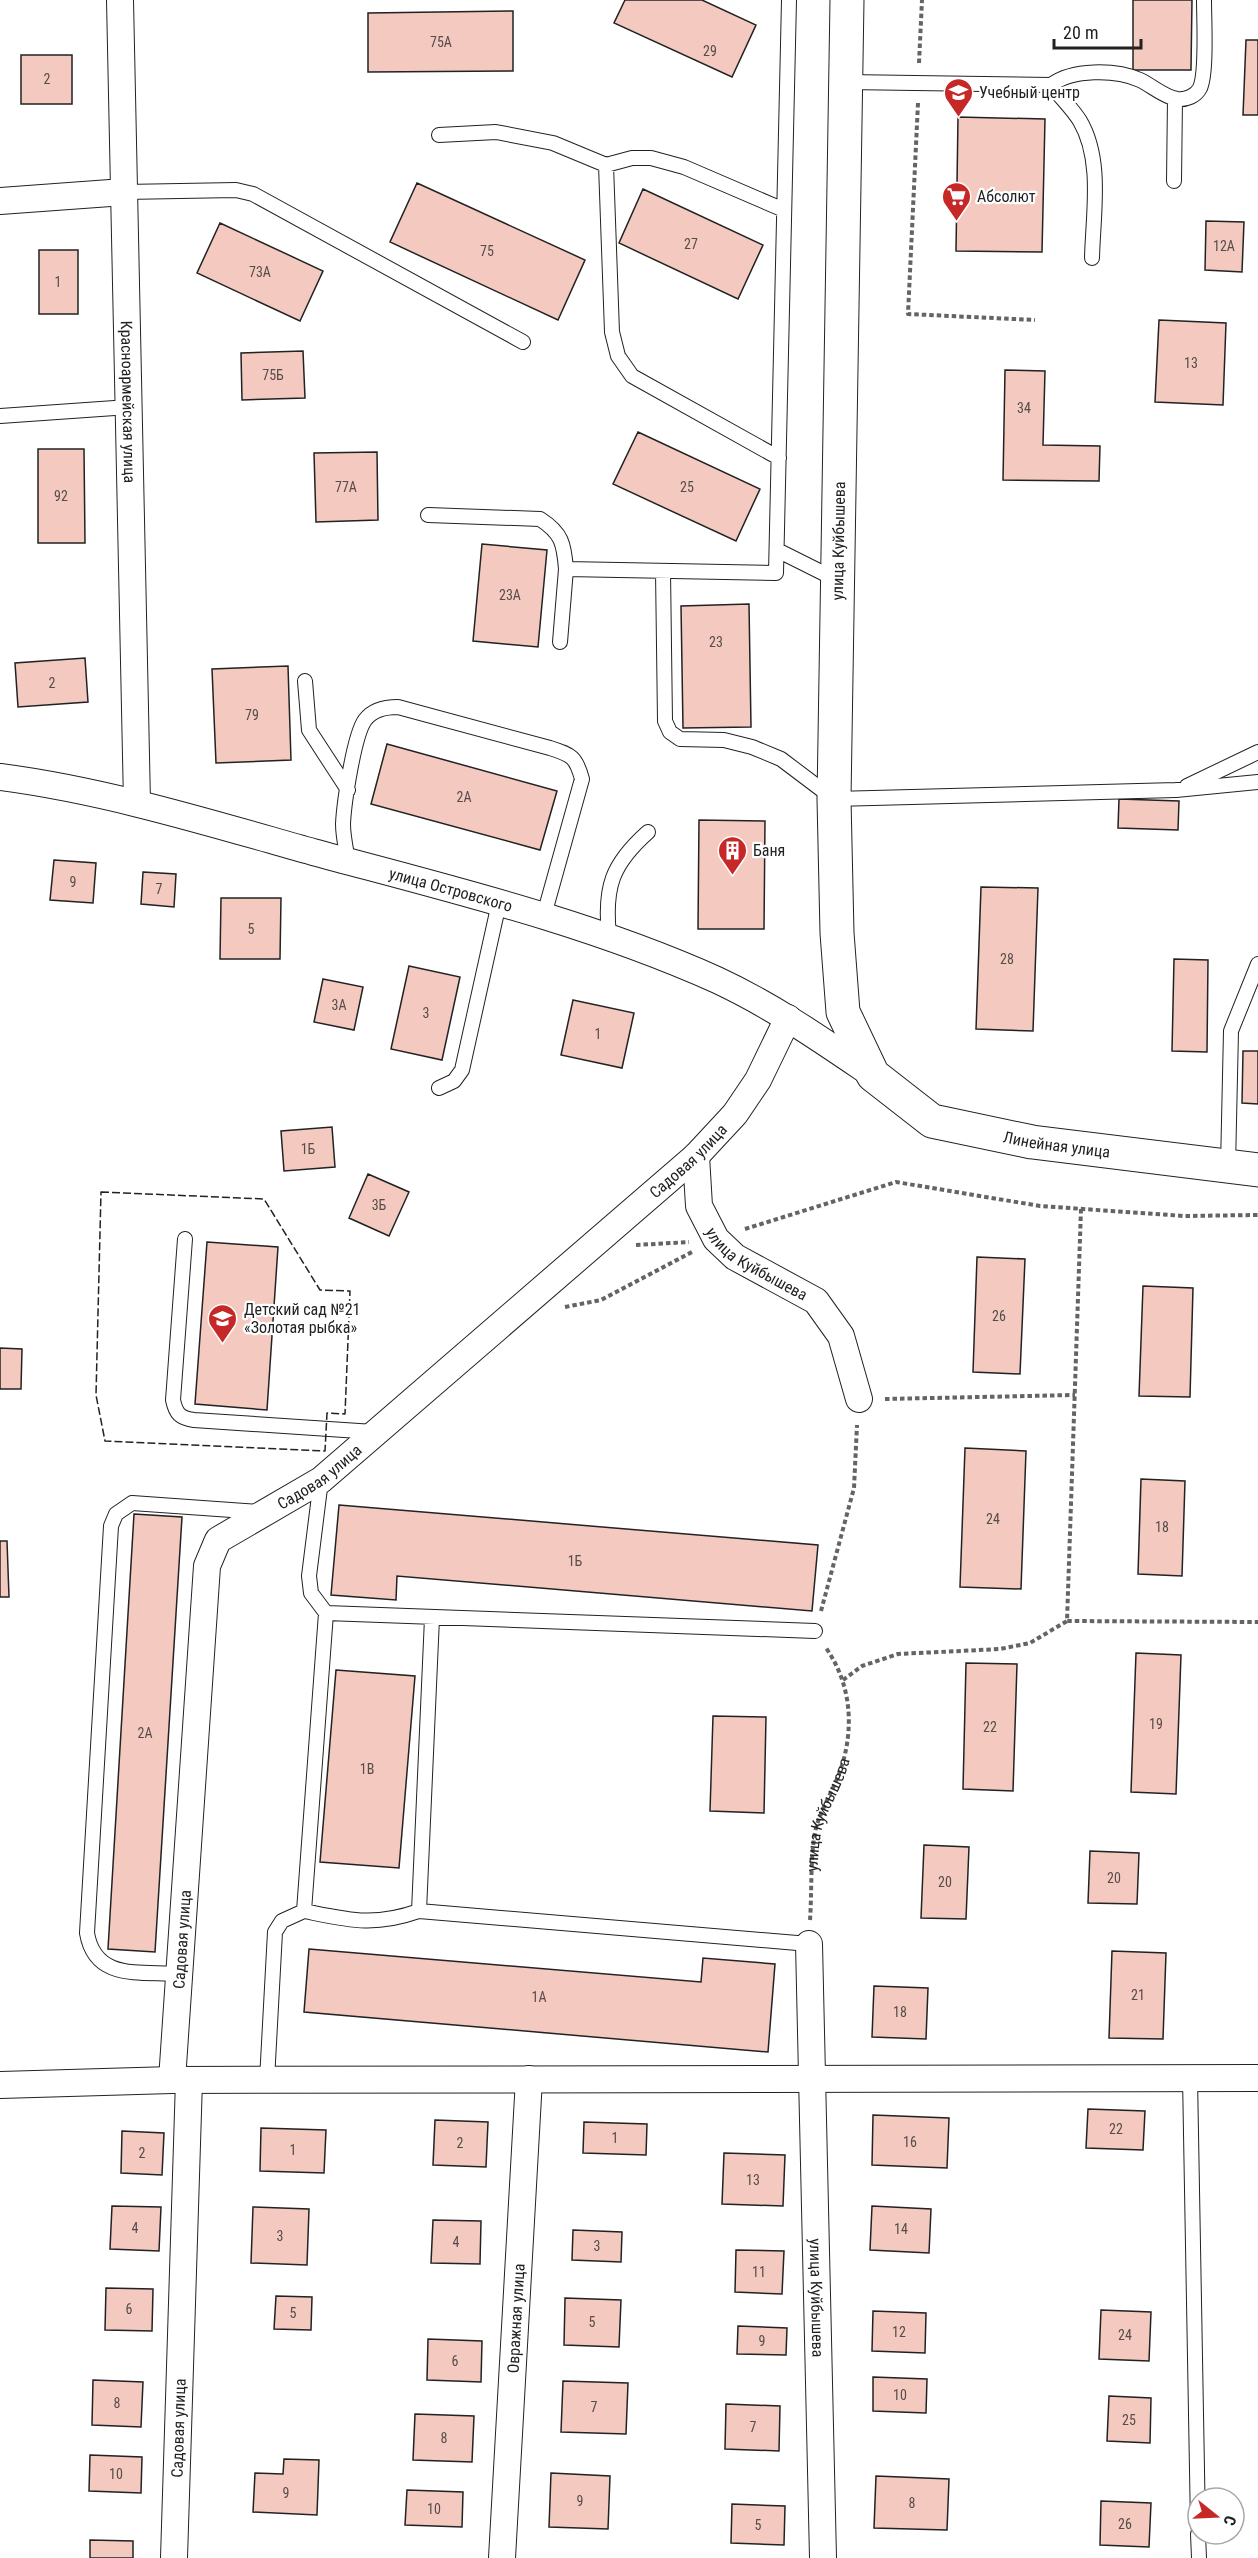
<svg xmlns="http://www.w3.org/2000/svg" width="1258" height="2558" viewBox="0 0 1258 2558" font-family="'Roboto Condensed',sans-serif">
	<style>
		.building { fill: #f3c9c0; stroke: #222; stroke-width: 1.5 }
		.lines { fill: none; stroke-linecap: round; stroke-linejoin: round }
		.service-casing { stroke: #222; stroke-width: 16 }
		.minor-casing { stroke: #222; stroke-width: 28 }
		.tertiary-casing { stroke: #222; stroke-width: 35 }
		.path { stroke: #646464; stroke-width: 4; stroke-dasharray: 4.5 3; stroke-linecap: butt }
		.service { stroke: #fff; stroke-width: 14 }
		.minor { stroke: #fff; stroke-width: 26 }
		.tertiary { stroke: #fff; stroke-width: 33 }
		.fence { stroke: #222; stroke-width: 1.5; stroke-dasharray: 8 3; stroke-linecap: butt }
		.labels { text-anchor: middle; stroke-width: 4.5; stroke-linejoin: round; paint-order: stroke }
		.number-label { font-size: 14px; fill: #564c4a }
		.poi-label { font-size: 16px; fill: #222; stroke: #fff; text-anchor: start }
		.street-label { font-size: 16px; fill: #222; stroke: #fff }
	</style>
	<rect width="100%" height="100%" fill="#fff"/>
	<path class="building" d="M 625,0 L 702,0 L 756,25 L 732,77 L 614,23 Z
		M 1133,0 L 1192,0 L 1191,70 L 1133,70 Z
		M 513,11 L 513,71 L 368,72 L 368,13 Z
		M 1246,40 L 1258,40 L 1258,115 L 1243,115 Z
		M 21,55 L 72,55 L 72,104 L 21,104 Z
		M 958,117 L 1045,119 L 1042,252 L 956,251 Z
		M 417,183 L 585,260 L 558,320 L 390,242 Z
		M 643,189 L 763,245 L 738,299 L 619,243 Z
		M 1206,221 L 1244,222 L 1242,272 L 1205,270 Z
		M 220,223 L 323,271 L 300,321 L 197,273 Z
		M 39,250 L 78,250 L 78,314 L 39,314 Z
		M 1159,320 L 1226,323 L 1223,405 L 1155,402 Z
		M 303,351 L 305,398 L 242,400 L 241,353 Z
		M 1005,370 L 1045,371 L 1043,445 L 1100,446 L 1099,481 L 1003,480 Z
		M 638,432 L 760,489 L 736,541 L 613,484 Z
		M 38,449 L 84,449 L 85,543 L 38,543 Z
		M 377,452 L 378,520 L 316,522 L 314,453 Z
		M 482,544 L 547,550 L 538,647 L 473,641 Z
		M 749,604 L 751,727 L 683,728 L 681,606 Z
		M 85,658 L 88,702 L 18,707 L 15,663 Z
		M 288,666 L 291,760 L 216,763 L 212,669 Z
		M 387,744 L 557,791 L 540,850 L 371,804 Z
		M 1119,799 L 1179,801 L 1178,830 L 1118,828 Z
		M 699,820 L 765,821 L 764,929 L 698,929 Z
		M 54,860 L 96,863 L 93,903 L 50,900 Z
		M 143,872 L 176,874 L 174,907 L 141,904 Z
		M 981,887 L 1038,888 L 1033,1031 L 976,1029 Z
		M 221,898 L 281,898 L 280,959 L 220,959 Z
		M 1174,959 L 1208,960 L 1207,1052 L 1172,1051 Z
		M 409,966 L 460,977 L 442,1060 L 391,1049 Z
		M 323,979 L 363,987 L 354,1030 L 314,1022 Z
		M 573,1000 L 634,1013 L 622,1068 L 561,1055 Z
		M 1243,1051 L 1258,1051 L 1258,1104 L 1242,1103 Z
		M 332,1127 L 335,1167 L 284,1171 L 281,1131 Z
		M 368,1174 L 409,1192 L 389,1236 L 349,1218 Z
		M 207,1242 L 278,1247 L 267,1410 L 195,1404 Z
		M 977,1257 L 1025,1259 L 1020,1374 L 973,1372 Z
		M 1143,1286 L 1193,1288 L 1190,1397 L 1139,1396 Z
		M 0,1348 L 22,1349 L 21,1389 L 0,1389 Z
		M 965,1448 L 1026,1451 L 1021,1589 L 960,1587 Z
		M 1141,1479 L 1185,1481 L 1182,1576 L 1138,1574 Z
		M 339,1505 L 818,1545 L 812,1611 L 397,1576 L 396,1600 L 331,1595 Z
		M 134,1514 L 182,1517 L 155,1952 L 108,1949 Z
		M 0,1541 L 7,1541 L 9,1597 L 0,1597 Z
		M 1136,1653 L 1181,1655 L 1176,1794 L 1131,1792 Z
		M 966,1663 L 1017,1664 L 1013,1791 L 963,1789 Z
		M 336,1670 L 415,1676 L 399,1868 L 320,1862 Z
		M 713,1716 L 766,1717 L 764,1813 L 710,1811 Z
		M 924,1845 L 969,1847 L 966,1919 L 921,1918 Z
		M 1090,1851 L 1139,1853 L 1137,1904 L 1088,1903 Z
		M 309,1949 L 701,1982 L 703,1958 L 775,1964 L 768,2052 L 304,2012 Z
		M 1112,1951 L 1166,1953 L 1163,2039 L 1109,2038 Z
		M 874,1986 L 928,1988 L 926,2039 L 872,2037 Z
		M 1088,2109 L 1145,2111 L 1143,2150 L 1086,2148 Z
		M 873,2115 L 949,2118 L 947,2168 L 872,2165 Z
		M 435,2120 L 488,2122 L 486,2167 L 433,2165 Z
		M 584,2122 L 647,2124 L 646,2155 L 583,2153 Z
		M 261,2128 L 326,2130 L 324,2173 L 260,2171 Z
		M 122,2131 L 164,2133 L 162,2175 L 121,2173 Z
		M 724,2153 L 785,2155 L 783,2206 L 722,2204 Z
		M 112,2206 L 161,2207 L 159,2251 L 110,2249 Z
		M 872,2206 L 931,2209 L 929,2253 L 870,2250 Z
		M 253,2207 L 309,2209 L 307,2265 L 251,2263 Z
		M 433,2220 L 481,2221 L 480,2264 L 431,2263 Z
		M 573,2230 L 622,2232 L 621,2262 L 572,2260 Z
		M 736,2250 L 784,2251 L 782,2294 L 735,2292 Z
		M 106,2288 L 153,2289 L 152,2331 L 105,2330 Z
		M 276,2296 L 312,2297 L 311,2330 L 274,2329 Z
		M 565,2298 L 621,2300 L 619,2347 L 564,2345 Z
		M 1101,2310 L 1151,2312 L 1149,2361 L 1099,2359 Z
		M 873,2311 L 926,2313 L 925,2353 L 872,2351 Z
		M 738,2326 L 787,2328 L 786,2355 L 737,2354 Z
		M 428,2339 L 482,2341 L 481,2382 L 427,2380 Z
		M 873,2377 L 927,2379 L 926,2413 L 873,2411 Z
		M 93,2380 L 143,2382 L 141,2427 L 92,2425 Z
		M 563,2381 L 628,2383 L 626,2434 L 561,2432 Z
		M 1109,2396 L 1151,2398 L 1150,2443 L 1107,2441 Z
		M 726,2404 L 780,2406 L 779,2451 L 725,2449 Z
		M 415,2414 L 474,2416 L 472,2462 L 413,2460 Z
		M 90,2455 L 142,2457 L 141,2493 L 89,2491 Z
		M 284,2459 L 319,2460 L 317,2515 L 253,2512 L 255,2473 L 283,2474 Z
		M 551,2473 L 610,2476 L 608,2529 L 549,2527 Z
		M 876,2476 L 949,2479 L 947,2530 L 874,2528 Z
		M 407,2490 L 463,2492 L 462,2527 L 405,2525 Z
		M 1101,2501 L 1151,2503 L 1149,2547 L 1100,2545 Z
		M 732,2504 L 785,2506 L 784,2545 L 731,2543 Z
		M 90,2540 L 133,2541 L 133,2558 L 90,2558 Z"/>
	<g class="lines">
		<defs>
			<path id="service" d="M 846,82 L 1051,85 C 1072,69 1115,69 1140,80 C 1151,85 1164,97 1177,99 C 1186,100 1196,96 1200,88 C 1207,73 1204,19 1204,0
				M 1051,85 C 1060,97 1072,108 1080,121 C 1103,160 1093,214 1092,258
				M 439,135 L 496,132 L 553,143 L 606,165 L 632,158 L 651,158 L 684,167 L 784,210
				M 606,165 L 612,332 L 618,356 L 632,376 L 779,458
				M 1174,181 L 1175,99
				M 124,192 L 236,190 L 253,194 L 523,342
				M 0,416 L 129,407
				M 428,515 L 540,519 C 562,533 564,544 566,569
				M 777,550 L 837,580
				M 663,571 L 665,721 L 670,732 L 680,739 L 724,740 L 752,747 L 781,759 L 834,799 L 1176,790 L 1258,782
				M 560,642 L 566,569 L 776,573 L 789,0
				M 305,681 L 309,730 L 348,790
				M 1187,786 L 1258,752
				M 348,861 C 346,849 343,836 343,824 C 344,803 354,735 365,720 C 373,709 386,707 398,707 L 550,748 C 572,755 576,757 582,779 L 544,915
				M 609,935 C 604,887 612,864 648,832
				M 439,1088 L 454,1081 L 462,1070 L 499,903
				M 1228,1166 L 1231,1031 L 1258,964
				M 185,1239 L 173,1400 C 176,1414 180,1418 194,1420 L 374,1432
				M 326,1613 L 815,1631
				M 304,1911 C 349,1920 373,1927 419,1911 L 809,1944
				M 419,1911 L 432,1618
				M 179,1974 C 140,1971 95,1981 87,1933 L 111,1526 L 116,1514 L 132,1503 L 259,1512
				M 1190,2077 L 1198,2526
				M 267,2080 L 275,1932 L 282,1921 L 304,1911 L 326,1613 L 311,1593 L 309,1576 L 321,1480
				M 1198,2534 L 1199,2558"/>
			<g id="minor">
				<path id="s2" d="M 120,0 L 137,803"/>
				<path d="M 0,201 L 124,192"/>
				<path id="s3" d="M 0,777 C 107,791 210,823 313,852 C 450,889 588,922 717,980 C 773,1006 823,1041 873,1075"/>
				<path id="s4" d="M 696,1156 L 699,1206 L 716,1239 L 735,1257 L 816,1301 L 841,1336 L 859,1399"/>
				<path id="s5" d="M 809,1944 L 823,2558"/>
				<path id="s6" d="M 172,2080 L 207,1566 L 218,1540 L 321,1480 L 696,1156 L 735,1114 L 758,1080 L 788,1018"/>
				<path d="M 0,2085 L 172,2080 L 1258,2078"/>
				<path id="s7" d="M 174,2558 L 189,2080"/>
				<path id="s8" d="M 502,2558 L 529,2079"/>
			</g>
			<g id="tertiary">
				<path id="s9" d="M 847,0 L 834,799 L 837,933 L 843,1012 L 873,1075 L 932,1121 L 1032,1142 L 1258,1170"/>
			</g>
		</defs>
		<use href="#service" class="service-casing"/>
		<use href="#minor" class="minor-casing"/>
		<use href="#tertiary" class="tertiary-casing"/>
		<g class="path">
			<path d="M 919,63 L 922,0"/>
			<path d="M 918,103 L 908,314 L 1035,320"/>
			<path d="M 1081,1209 L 1067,1621 L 1258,1622"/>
			<path d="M 745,1229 L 896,1182 L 1040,1206 L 1184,1216 L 1258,1215"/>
			<path d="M 636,1245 L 689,1242"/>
			<path d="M 565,1307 L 601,1300 L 692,1252"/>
			<path d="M 885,1399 L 1075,1395"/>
			<path d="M 821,1611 L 854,1488 L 857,1425"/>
			<path d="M 843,1680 L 862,1666 L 898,1654 L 1000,1649 L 1030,1643 L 1067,1621"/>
			<path id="s1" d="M 810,1920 C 812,1894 810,1853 816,1828 C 821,1810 832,1792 839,1774 C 855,1731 852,1685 826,1648"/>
		</g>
		<use href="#service" class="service"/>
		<use href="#minor" class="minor"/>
		<use href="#tertiary" class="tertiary"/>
		<path class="fence" d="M 101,1192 L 264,1199 L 320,1290 L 350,1291 L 345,1414 L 327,1413 L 325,1451 L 105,1441 L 96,1395 Z"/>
	</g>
	<defs>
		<symbol id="university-pin" viewBox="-11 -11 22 30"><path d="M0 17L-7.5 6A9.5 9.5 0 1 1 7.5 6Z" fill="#c62828" stroke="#fff"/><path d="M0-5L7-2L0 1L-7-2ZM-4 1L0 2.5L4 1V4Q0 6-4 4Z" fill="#fff"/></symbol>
		<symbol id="supermarket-pin" viewBox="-11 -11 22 30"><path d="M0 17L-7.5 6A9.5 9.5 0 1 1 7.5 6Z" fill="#c62828" stroke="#fff"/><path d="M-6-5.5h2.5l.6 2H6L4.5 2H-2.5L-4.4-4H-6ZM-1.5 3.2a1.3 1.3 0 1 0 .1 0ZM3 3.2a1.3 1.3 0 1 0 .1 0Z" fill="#fff"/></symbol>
		<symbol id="building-pin" viewBox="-11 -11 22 30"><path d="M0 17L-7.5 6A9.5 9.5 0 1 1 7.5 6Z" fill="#c62828" stroke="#fff"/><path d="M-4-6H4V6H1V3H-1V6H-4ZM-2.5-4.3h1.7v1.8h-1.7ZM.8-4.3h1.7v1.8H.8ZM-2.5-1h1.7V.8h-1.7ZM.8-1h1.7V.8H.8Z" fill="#fff"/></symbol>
		<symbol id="school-pin" viewBox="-11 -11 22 30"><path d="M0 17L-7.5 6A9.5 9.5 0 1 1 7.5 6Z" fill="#c62828" stroke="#fff"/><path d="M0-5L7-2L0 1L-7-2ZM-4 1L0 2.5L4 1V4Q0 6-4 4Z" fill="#fff"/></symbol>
	</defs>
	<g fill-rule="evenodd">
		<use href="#university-pin" x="942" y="76" width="33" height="45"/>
		<use href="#supermarket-pin" x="940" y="180" width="33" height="45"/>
		<use href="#building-pin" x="716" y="834" width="33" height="45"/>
		<use href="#school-pin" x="206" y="1302" width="33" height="45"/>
	</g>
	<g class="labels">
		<g class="number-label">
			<text x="441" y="47">75А</text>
			<text x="710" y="56">29</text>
			<text x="47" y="84">2</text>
			<text x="691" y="249">27</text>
			<text x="1224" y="251">12А</text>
			<text x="487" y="256">75</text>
			<text x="260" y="277">73А</text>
			<text x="58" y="287">1</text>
			<text x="1191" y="368">13</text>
			<text x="273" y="380">75Б</text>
			<text x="1024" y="413">34</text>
			<text x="346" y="492">77А</text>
			<text x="687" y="492">25</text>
			<text x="61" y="501">92</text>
			<text x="510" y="600">23А</text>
			<text x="716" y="647">23</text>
			<text x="52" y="688">2</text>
			<text x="252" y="720">79</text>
			<text x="464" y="802">2А</text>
			<text x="73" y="887">9</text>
			<text x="159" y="894">7</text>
			<text x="251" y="934">5</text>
			<text x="1007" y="964">28</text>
			<text x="339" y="1010">3А</text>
			<text x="426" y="1018">3</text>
			<text x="598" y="1039">1</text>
			<text x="308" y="1154">1Б</text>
			<text x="379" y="1210">3Б</text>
			<text x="999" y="1321">26</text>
			<text x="993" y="1524">24</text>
			<text x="1162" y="1532">18</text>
			<text x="575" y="1566">1Б</text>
			<text x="1156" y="1729">19</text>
			<text x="990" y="1732">22</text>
			<text x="145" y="1738">2А</text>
			<text x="367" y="1774">1В</text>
			<text x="1114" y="1883">20</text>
			<text x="945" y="1887">20</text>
			<text x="1138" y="2000">21</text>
			<text x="539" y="2002">1А</text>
			<text x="900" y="2017">18</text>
			<text x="1116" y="2134">22</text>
			<text x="615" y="2143">1</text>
			<text x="910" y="2147">16</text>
			<text x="460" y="2148">2</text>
			<text x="293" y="2155">1</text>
			<text x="142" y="2158">2</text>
			<text x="753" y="2185">13</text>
			<text x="135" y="2233">4</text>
			<text x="901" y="2234">14</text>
			<text x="280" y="2241">3</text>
			<text x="456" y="2247">4</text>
			<text x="597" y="2251">3</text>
			<text x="759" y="2277">11</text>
			<text x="129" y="2314">6</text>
			<text x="293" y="2318">5</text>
			<text x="592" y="2327">5</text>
			<text x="899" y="2337">12</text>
			<text x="1125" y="2340">24</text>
			<text x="762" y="2346">9</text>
			<text x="455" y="2366">6</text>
			<text x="900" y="2400">10</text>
			<text x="117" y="2408">8</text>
			<text x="594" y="2412">7</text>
			<text x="1129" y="2425">25</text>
			<text x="753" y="2432">7</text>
			<text x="444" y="2443">8</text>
			<text x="116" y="2479">10</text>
			<text x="286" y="2498">9</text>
			<text x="580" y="2506">9</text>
			<text x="912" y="2508">8</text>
			<text x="434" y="2514">10</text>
			<text x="1125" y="2529">26</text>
			<text x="758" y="2530">5</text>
		</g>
		<g class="poi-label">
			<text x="979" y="98">Учебный центр</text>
			<text x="977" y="202">Абсолют</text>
			<text x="753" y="856">Баня</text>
			<text x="244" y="1315">Детский сад №21<tspan x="244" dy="18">«Золотая рыбка»</tspan></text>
		</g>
		<g class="street-label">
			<text dy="6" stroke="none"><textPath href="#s2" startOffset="402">Красноармейская улица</textPath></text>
			<text transform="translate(838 541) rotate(-89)" y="6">улица Куйбышева</text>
			<text dy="6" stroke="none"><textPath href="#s3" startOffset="465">улица Островского</textPath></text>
			<text dy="6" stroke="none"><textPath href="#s9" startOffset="1284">Линейная улица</textPath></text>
			<text dy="6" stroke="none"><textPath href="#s6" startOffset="1149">Садовая улица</textPath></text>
			<text dy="6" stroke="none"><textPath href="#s4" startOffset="135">улица Куйбышева</textPath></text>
			<text dy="6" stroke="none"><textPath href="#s6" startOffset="663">Садовая улица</textPath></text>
			<text dy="6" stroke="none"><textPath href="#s1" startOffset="108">улица Куйбышева</textPath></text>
			<text dy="6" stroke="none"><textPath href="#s6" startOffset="141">Садовая улица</textPath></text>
			<text dy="6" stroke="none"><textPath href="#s5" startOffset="354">улица Куйбышева</textPath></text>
			<text dy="6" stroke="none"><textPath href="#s8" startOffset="240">Овражная улица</textPath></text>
			<text dy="6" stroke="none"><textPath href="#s7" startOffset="130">Садовая улица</textPath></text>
		</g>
	</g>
	<g transform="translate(1216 2516) rotate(108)"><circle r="28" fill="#ffffff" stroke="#a7a7a7" stroke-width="1.5"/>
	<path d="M0-4.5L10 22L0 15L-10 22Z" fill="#c62828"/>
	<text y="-9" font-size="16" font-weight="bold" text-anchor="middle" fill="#222222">С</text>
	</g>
	<path d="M1054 39v9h87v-9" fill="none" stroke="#222222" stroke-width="3"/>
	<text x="1063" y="39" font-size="18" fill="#222222" stroke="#ffffff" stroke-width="4.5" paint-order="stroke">20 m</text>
</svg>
